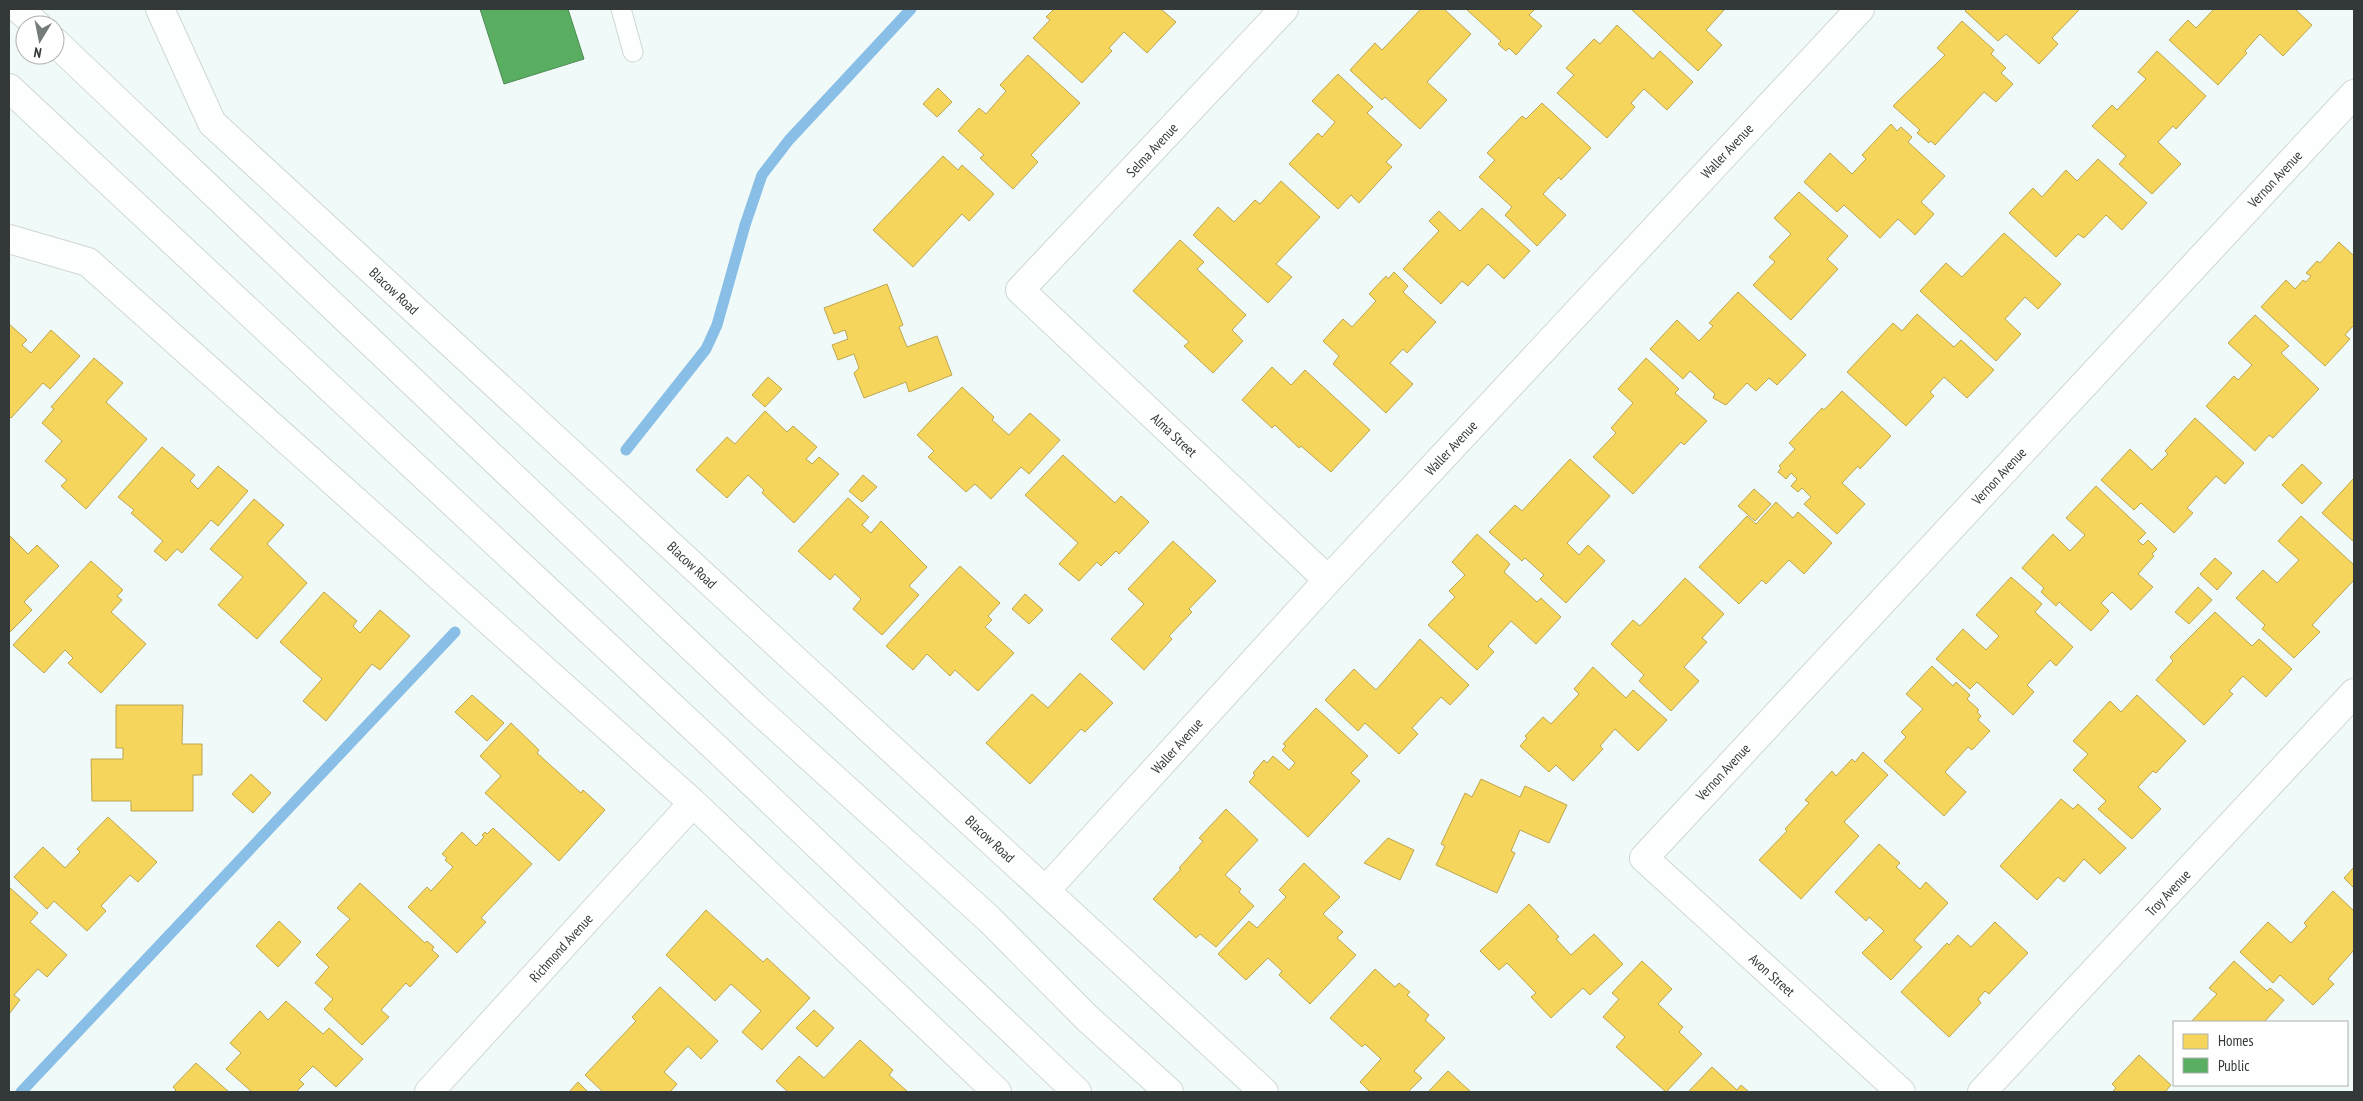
<svg xmlns="http://www.w3.org/2000/svg" width="2363" height="1101" viewBox="0 0 2363 1101" font-family="'PT Sans Narrow',sans-serif">
	<style>
		.homes { fill: #f6d55c; stroke: #bca651 }
		.public { fill: #5aae61; stroke: #4e8b55 }
		.lines { fill: none; stroke-linecap: round; stroke-linejoin: round }
		.stream { stroke: #89bee6; stroke-width: 11 }
		.lane-casing { stroke: #cfd7d5; stroke-width: 21 }
		.street-casing { stroke: #cfd7d5; stroke-width: 30 }
		.secondary-casing { stroke: #cfd7d5; stroke-width: 30 }
		.lane { stroke: #fdfefe; stroke-width: 19 }
		.street { stroke: #fdfefe; stroke-width: 28 }
		.secondary { stroke: #fdfefe; stroke-width: 28 }
		.labels { text-anchor: middle; stroke-width: 5; stroke-linejoin: round; paint-order: stroke }
		.street-label { font-size: 14px; fill: #333938; stroke: #fff }
	</style>
	<rect width="100%" height="100%" fill="#f0faf8"/>
	<path class="homes" d="M 1054,9 L 1161,9 L 1176,22 L 1147,53 L 1124,32 L 1109,48 L 1112,51 L 1082,83 L 1033,38 L 1050,20 L 1046,17 Z
		M 1421,9 L 1444,9 L 1471,34 L 1427,82 L 1447,100 L 1420,129 L 1385,97 L 1382,100 L 1350,70 L 1375,43 L 1382,50 Z
		M 1466,9 L 1535,9 L 1529,15 L 1542,26 L 1516,55 L 1509,48 L 1506,51 L 1498,44 L 1501,41 Z
		M 1631,9 L 1725,9 L 1706,30 L 1722,45 L 1698,71 Z
		M 1967,9 L 2080,9 L 2052,38 L 2058,44 L 2039,64 L 2006,34 L 1998,41 L 1965,11 Z
		M 2214,9 L 2295,9 L 2312,25 L 2283,56 L 2260,34 L 2245,51 L 2247,53 L 2218,85 L 2169,40 L 2188,20 L 2196,28 Z
		M 1962,21 L 1994,50 L 1991,54 L 2006,68 L 2001,73 L 2013,84 L 1996,102 L 1984,92 L 1935,145 L 1931,141 L 1929,143 L 1917,133 L 1920,130 L 1893,106 L 1945,55 L 1937,48 Z
		M 1617,25 L 1653,59 L 1660,51 L 1693,82 L 1667,110 L 1644,89 L 1631,103 L 1635,107 L 1607,138 L 1557,93 L 1574,75 L 1566,68 L 1594,39 L 1600,44 Z
		M 2157,51 L 2206,96 L 2176,129 L 2173,126 L 2158,142 L 2181,164 L 2152,194 L 2119,164 L 2126,156 L 2092,126 L 2112,105 L 2117,110 L 2146,79 L 2138,72 Z
		M 1028,55 L 1080,103 L 1031,155 L 1038,162 L 1013,189 L 980,158 L 984,155 L 958,131 L 979,108 L 986,114 L 1006,91 L 1000,85 Z
		M 1338,74 L 1373,107 L 1367,113 L 1402,145 L 1386,162 L 1392,167 L 1359,203 L 1351,195 L 1338,209 L 1289,164 L 1318,133 L 1322,137 L 1335,122 L 1312,101 Z
		M 938,88 L 952,102 L 937,117 L 923,104 Z
		M 1542,103 L 1591,148 L 1561,180 L 1559,177 L 1543,194 L 1566,215 L 1537,246 L 1505,215 L 1512,207 L 1479,177 L 1495,160 L 1487,153 L 1522,116 L 1526,119 Z
		M 1891,124 L 1897,131 L 1901,127 L 1912,137 L 1908,142 L 1945,176 L 1921,202 L 1934,214 L 1915,235 L 1898,219 L 1880,238 L 1844,205 L 1837,212 L 1804,182 L 1830,153 L 1852,174 L 1866,159 L 1862,155 Z
		M 943,156 L 958,170 L 962,165 L 994,194 L 969,221 L 962,214 L 913,267 L 873,230 Z
		M 2098,159 L 2147,203 L 2122,230 L 2106,215 L 2084,238 L 2078,234 L 2056,257 L 2009,213 L 2033,188 L 2042,197 L 2066,170 L 2077,181 Z
		M 1281,181 L 1320,217 L 1276,264 L 1292,277 L 1268,303 L 1193,235 L 1218,207 L 1234,222 L 1255,200 L 1260,204 Z
		M 1799,192 L 1848,236 L 1827,259 L 1838,269 L 1791,320 L 1753,285 L 1775,262 L 1769,257 L 1791,234 L 1774,218 Z
		M 1482,208 L 1530,251 L 1504,279 L 1488,264 L 1468,286 L 1462,281 L 1441,304 L 1403,269 L 1439,231 L 1429,221 L 1439,211 L 1460,231 Z
		M 2004,233 L 2061,284 L 2038,309 L 2025,297 L 2005,319 L 2021,334 L 1996,361 L 1920,291 L 1946,263 L 1962,277 Z
		M 1180,240 L 1204,262 L 1197,269 L 1246,315 L 1232,330 L 1243,341 L 1213,373 L 1184,346 L 1189,342 L 1133,291 Z
		M 2339,242 L 2354,256 L 2354,325 L 2345,335 L 2350,339 L 2325,366 L 2261,307 L 2286,280 L 2295,289 L 2303,280 L 2306,282 L 2311,276 L 2306,273 L 2317,261 L 2320,263 Z
		M 1394,272 L 1408,286 L 1403,292 L 1436,322 L 1407,353 L 1403,349 L 1390,363 L 1413,384 L 1386,413 L 1333,364 L 1339,356 L 1323,341 L 1343,319 L 1352,327 L 1376,301 L 1369,294 L 1386,276 L 1388,279 Z
		M 887,284 L 903,325 L 899,327 L 907,347 L 937,336 L 952,375 L 909,392 L 906,382 L 864,398 L 854,373 L 859,368 L 854,354 L 838,360 L 832,345 L 848,339 L 845,330 L 834,334 L 824,308 Z
		M 1738,292 L 1806,355 L 1777,385 L 1769,378 L 1756,391 L 1747,383 L 1726,405 L 1713,398 L 1715,394 L 1690,371 L 1683,379 L 1650,349 L 1677,320 L 1699,341 L 1713,326 L 1709,323 Z
		M 1917,314 L 1954,347 L 1961,340 L 1994,370 L 1967,398 L 1944,377 L 1930,392 L 1934,396 L 1906,426 L 1847,372 L 1893,323 L 1902,331 Z
		M 2255,315 L 2289,346 L 2281,353 L 2319,389 L 2273,438 L 2269,435 L 2255,451 L 2206,406 L 2234,376 L 2238,380 L 2252,365 L 2228,343 Z
		M 9,324 L 27,340 L 22,345 L 31,353 L 51,330 L 80,356 L 50,389 L 43,383 L 11,418 L 9,416 Z
		M 94,358 L 123,383 L 106,402 L 147,439 L 86,509 L 61,486 L 67,480 L 45,461 L 62,441 L 42,423 L 54,409 L 51,407 Z
		M 1646,358 L 1679,389 L 1675,393 L 1707,421 L 1684,445 L 1681,442 L 1633,494 L 1593,457 L 1616,433 L 1611,428 L 1633,403 L 1618,389 Z
		M 1272,367 L 1291,385 L 1305,370 L 1370,430 L 1331,472 L 1301,446 L 1299,448 L 1275,425 L 1272,428 L 1242,400 Z
		M 768,377 L 782,389 L 765,407 L 752,395 Z
		M 962,387 L 994,417 L 992,420 L 1009,435 L 1030,413 L 1060,440 L 1029,474 L 1021,467 L 991,499 L 975,484 L 966,492 L 928,457 L 934,451 L 917,435 Z
		M 1842,391 L 1891,436 L 1860,469 L 1858,466 L 1842,483 L 1865,504 L 1837,534 L 1804,504 L 1811,497 L 1802,488 L 1798,492 L 1791,486 L 1797,479 L 1791,473 L 1786,479 L 1778,472 L 1781,468 L 1779,466 L 1795,449 L 1789,443 L 1822,408 L 1824,410 Z
		M 765,411 L 787,432 L 793,426 L 817,447 L 806,459 L 812,464 L 819,457 L 839,474 L 794,523 L 762,493 L 764,490 L 748,475 L 727,498 L 696,470 L 727,437 L 735,444 Z
		M 2195,418 L 2244,463 L 2225,484 L 2216,476 L 2187,508 L 2193,513 L 2174,533 L 2141,503 L 2134,510 L 2101,480 L 2130,449 L 2152,470 L 2168,454 L 2165,451 Z
		M 162,447 L 195,475 L 190,481 L 198,489 L 218,466 L 248,491 L 218,526 L 211,520 L 182,553 L 177,549 L 166,561 L 154,551 L 163,541 L 131,513 L 134,510 L 118,497 Z
		M 1063,455 L 1115,503 L 1121,496 L 1149,522 L 1119,554 L 1116,551 L 1101,566 L 1097,562 L 1079,581 L 1059,564 L 1078,543 L 1025,495 Z
		M 1570,459 L 1610,496 L 1567,543 L 1579,555 L 1588,545 L 1605,561 L 1566,603 L 1540,579 L 1544,575 L 1525,558 L 1522,561 L 1489,532 L 1515,505 L 1522,511 Z
		M 2302,464 L 2322,483 L 2302,504 L 2282,485 Z
		M 863,475 L 877,487 L 862,502 L 849,491 Z
		M 2354,478 L 2354,542 L 2322,513 Z
		M 2096,486 L 2146,533 L 2138,541 L 2143,545 L 2148,540 L 2157,549 L 2152,554 L 2154,556 L 2138,574 L 2153,587 L 2131,610 L 2112,592 L 2101,603 L 2109,611 L 2091,631 L 2059,602 L 2056,606 L 2041,592 L 2044,588 L 2022,568 L 2053,534 L 2070,551 L 2085,535 L 2066,518 Z
		M 1754,489 L 1771,504 L 1755,521 L 1738,506 Z
		M 848,498 L 869,517 L 862,525 L 871,533 L 881,521 L 927,567 L 909,586 L 919,595 L 882,635 L 853,609 L 861,599 L 835,574 L 830,580 L 798,551 Z
		M 254,499 L 284,525 L 267,544 L 307,583 L 257,639 L 218,605 L 243,577 L 210,549 Z
		M 1776,502 L 1793,518 L 1798,512 L 1832,543 L 1804,574 L 1789,560 L 1766,584 L 1762,580 L 1739,604 L 1699,567 L 1747,516 L 1756,524 Z
		M 2301,516 L 2354,565 L 2354,580 L 2312,625 L 2320,632 L 2294,658 L 2262,629 L 2265,625 L 2236,598 L 2263,570 L 2277,583 L 2299,560 L 2278,541 Z
		M 1477,534 L 1510,564 L 1504,572 L 1537,602 L 1541,598 L 1561,617 L 1536,644 L 1511,621 L 1488,646 L 1494,652 L 1477,670 L 1428,625 L 1455,597 L 1449,591 L 1465,575 L 1452,562 Z
		M 9,535 L 28,554 L 37,545 L 59,566 L 24,602 L 32,610 L 9,633 Z
		M 1173,541 L 1216,581 L 1189,609 L 1192,612 L 1169,636 L 1172,639 L 1144,670 L 1111,639 L 1144,604 L 1128,589 Z
		M 2215,558 L 2232,573 L 2217,590 L 2200,574 Z
		M 91,561 L 123,590 L 117,596 L 122,600 L 111,612 L 146,644 L 101,693 L 68,663 L 73,658 L 65,650 L 44,673 L 13,645 Z
		M 960,566 L 1000,603 L 988,616 L 992,620 L 985,627 L 1014,653 L 978,691 L 955,670 L 950,676 L 927,654 L 913,670 L 886,646 Z
		M 2011,577 L 2042,604 L 2035,612 L 2073,647 L 2056,666 L 2050,660 L 2027,685 L 2034,692 L 2013,715 L 1977,682 L 1970,689 L 1936,659 L 1963,629 L 1986,650 L 1999,636 L 1976,615 Z
		M 1685,578 L 1724,614 L 1702,638 L 1707,642 L 1684,667 L 1699,681 L 1671,711 L 1639,681 L 1644,675 L 1611,644 L 1633,620 L 1640,626 Z
		M 2198,587 L 2212,600 L 2189,624 L 2175,612 Z
		M 324,592 L 357,621 L 353,626 L 360,633 L 380,610 L 410,636 L 380,670 L 372,664 L 326,721 L 303,701 L 322,679 L 280,642 Z
		M 1025,594 L 1043,610 L 1029,624 L 1012,609 Z
		M 2215,612 L 2252,646 L 2259,639 L 2292,669 L 2266,697 L 2243,676 L 2229,691 L 2233,694 L 2204,725 L 2156,680 L 2173,661 L 2170,657 Z
		M 1420,639 L 1469,685 L 1450,705 L 1441,697 L 1412,728 L 1418,734 L 1399,754 L 1365,723 L 1358,731 L 1325,700 L 1354,669 L 1376,690 Z
		M 1932,666 L 1953,686 L 1956,682 L 1970,695 L 1967,699 L 1979,710 L 1977,712 L 1981,716 L 1978,720 L 1990,731 L 1972,750 L 1968,747 L 1945,772 L 1966,792 L 1944,816 L 1884,761 L 1906,737 L 1901,732 L 1923,709 L 1906,694 Z
		M 1593,667 L 1626,698 L 1633,690 L 1667,720 L 1638,751 L 1615,729 L 1600,746 L 1603,749 L 1573,781 L 1556,765 L 1549,772 L 1520,746 L 1527,738 L 1525,736 L 1543,717 L 1551,724 L 1579,694 L 1574,689 Z
		M 1080,673 L 1113,703 L 1085,732 L 1081,729 L 1030,784 L 986,743 L 1032,694 L 1048,708 Z
		M 472,695 L 504,723 L 487,741 L 455,712 Z
		M 2137,695 L 2186,741 L 2156,773 L 2153,771 L 2138,787 L 2161,809 L 2132,839 L 2098,809 L 2106,801 L 2073,770 L 2088,754 L 2073,741 L 2110,701 L 2121,712 Z
		M 116,705 L 183,705 L 182,744 L 202,744 L 202,775 L 193,775 L 193,811 L 131,811 L 131,801 L 92,801 L 91,759 L 123,759 L 123,748 L 116,748 Z
		M 1316,708 L 1368,756 L 1351,773 L 1360,781 L 1308,837 L 1249,782 L 1255,775 L 1253,773 L 1264,760 L 1267,763 L 1273,756 L 1289,770 L 1295,763 L 1282,750 L 1286,746 L 1283,744 Z
		M 511,723 L 539,750 L 537,753 L 581,793 L 583,790 L 605,810 L 559,861 L 485,793 L 501,776 L 480,756 Z
		M 1863,752 L 1888,775 L 1844,822 L 1859,836 L 1801,899 L 1759,860 L 1787,831 L 1785,829 L 1809,803 L 1805,800 L 1832,771 L 1836,776 L 1852,759 L 1855,762 Z
		M 251,774 L 271,793 L 253,813 L 232,794 Z
		M 1481,779 L 1520,797 L 1525,786 L 1567,805 L 1549,843 L 1520,830 L 1511,851 L 1515,853 L 1497,893 L 1436,865 L 1445,846 L 1441,844 L 1465,793 L 1472,797 Z
		M 2061,799 L 2073,809 L 2078,804 L 2126,848 L 2100,874 L 2084,859 L 2064,882 L 2058,877 L 2037,900 L 2000,866 Z
		M 1226,809 L 1258,840 L 1225,875 L 1241,889 L 1239,892 L 1254,906 L 1216,947 L 1200,934 L 1196,938 L 1153,899 L 1181,869 L 1179,868 L 1203,841 L 1199,838 Z
		M 108,817 L 157,862 L 138,882 L 130,875 L 101,906 L 106,911 L 87,931 L 54,901 L 47,909 L 14,877 L 43,847 L 65,868 L 80,852 L 77,849 Z
		M 493,828 L 532,864 L 481,918 L 486,922 L 457,953 L 408,907 L 427,887 L 431,891 L 453,867 L 445,860 L 447,858 L 442,854 L 462,832 L 476,846 L 484,837 L 482,835 L 485,832 L 487,834 Z
		M 1388,838 L 1414,850 L 1400,880 L 1364,863 Z
		M 1879,844 L 1900,863 L 1896,867 L 1920,889 L 1926,882 L 1948,903 L 1914,940 L 1922,947 L 1891,980 L 1862,953 L 1884,931 L 1869,917 L 1866,921 L 1835,892 Z
		M 1304,863 L 1340,897 L 1323,914 L 1343,932 L 1337,938 L 1356,955 L 1310,1004 L 1279,975 L 1282,971 L 1268,958 L 1246,980 L 1218,954 L 1249,921 L 1257,928 L 1286,897 L 1279,890 Z
		M 2354,867 L 2354,888 L 2344,878 Z
		M 360,883 L 425,943 L 427,941 L 434,947 L 432,950 L 439,956 L 410,987 L 406,983 L 381,1010 L 389,1017 L 362,1045 L 324,1009 L 333,999 L 315,983 L 329,967 L 316,955 L 350,919 L 337,908 Z
		M 9,887 L 38,913 L 30,922 L 67,955 L 47,977 L 38,969 L 14,995 L 20,1000 L 9,1014 Z
		M 2333,891 L 2354,911 L 2354,950 L 2328,979 L 2334,984 L 2313,1005 L 2280,975 L 2273,983 L 2240,952 L 2268,922 L 2291,943 L 2307,926 L 2304,923 Z
		M 1529,904 L 1559,937 L 1556,939 L 1571,955 L 1594,934 L 1623,964 L 1590,995 L 1583,988 L 1551,1018 L 1531,997 L 1536,993 L 1507,963 L 1499,970 L 1480,951 Z
		M 706,910 L 763,962 L 767,958 L 810,998 L 762,1050 L 742,1032 L 761,1011 L 731,984 L 715,1001 L 666,955 Z
		M 279,921 L 301,942 L 278,967 L 256,946 Z
		M 1995,922 L 2028,953 L 1989,994 L 1985,991 L 1978,999 L 1981,1003 L 1949,1037 L 1901,992 L 1947,943 L 1949,945 L 1958,935 L 1971,947 Z
		M 1642,961 L 1672,989 L 1658,1004 L 1683,1027 L 1679,1032 L 1702,1054 L 1666,1092 L 1616,1047 L 1625,1037 L 1603,1017 L 1619,999 L 1612,993 Z
		M 2234,961 L 2267,991 L 2270,988 L 2284,1000 L 2264,1022 L 2191,1022 L 2217,994 L 2209,988 Z
		M 1375,969 L 1395,987 L 1399,983 L 1410,992 L 1407,995 L 1429,1015 L 1425,1020 L 1445,1038 L 1414,1071 L 1422,1078 L 1408,1092 L 1370,1092 L 1360,1082 L 1381,1059 L 1365,1044 L 1362,1047 L 1330,1018 Z
		M 660,987 L 718,1041 L 701,1059 L 688,1046 L 664,1072 L 677,1084 L 670,1092 L 603,1092 L 585,1075 L 636,1021 L 632,1017 Z
		M 286,1001 L 323,1034 L 329,1028 L 363,1059 L 336,1087 L 313,1066 L 299,1080 L 304,1084 L 296,1092 L 252,1092 L 226,1069 L 241,1053 L 230,1043 L 260,1011 L 268,1020 Z
		M 814,1010 L 834,1028 L 817,1047 L 796,1028 Z
		M 860,1040 L 893,1070 L 889,1075 L 908,1092 L 788,1092 L 776,1081 L 799,1056 L 824,1078 Z
		M 2139,1055 L 2171,1085 L 2165,1092 L 2112,1092 L 2116,1088 L 2112,1084 Z
		M 196,1063 L 229,1092 L 174,1092 L 176,1090 L 173,1087 Z
		M 1712,1067 L 1737,1090 L 1741,1085 L 1749,1092 L 1688,1092 Z
		M 1448,1071 L 1471,1092 L 1428,1092 Z
		M 578,1082 L 588,1092 L 569,1092 Z"/>
	<path class="public" d="M 480,9 L 568,9 L 584,59 L 504,84 Z"/>
	<g class="lines">
		<path class="stream" d="M 626,450 L 706,349 L 717,325 L 745,225 L 762,175 L 789,140 L 911,9
			M 21,1092 L 455,632"/>
		<defs>
			<path id="lane" d="M 621,9 L 633,52"/>
			<path id="street" d="M 160,9 L 212,123 L 1264,1092
				M 1284,9 L 1020,290 L 1328,580
				M 9,239 L 88,262 L 693,803 L 997,1092
				M 1046,890 L 1328,580 L 1860,9
				M 429,1092 L 693,803
				M 1901,1092 L 1644,858 L 2354,94
				M 1982,1092 L 2354,693"/>
			<path id="secondary" d="M 19,9 L 37,25
				M 55,42 L 755,707 L 989,919 L 1087,1018 L 1169,1092
				M 9,88 L 717,749 L 1077,1092"/>
		</defs>
		<use href="#lane" class="lane-casing"/>
		<use href="#street" class="street-casing"/>
		<use href="#secondary" class="secondary-casing"/>
		<use href="#lane" class="lane"/>
		<use href="#street" class="street"/>
		<use href="#secondary" class="secondary"/>
	</g>
	<g class="labels">
		<g class="street-label">
			<text transform="translate(1152 150) rotate(-47)" y="5">Selma Avenue</text>
			<text transform="translate(1727 151) rotate(-47)" y="5">Waller Avenue</text>
			<text transform="translate(2275 179) rotate(-47)" y="5">Vernon Avenue</text>
			<text transform="translate(394 291) rotate(43)" y="5">Blacow Road</text>
			<text transform="translate(1174 435) rotate(43)" y="5">Alma Street</text>
			<text transform="translate(1451 448) rotate(-47)" y="5">Waller Avenue</text>
			<text transform="translate(1999 476) rotate(-47)" y="5">Vernon Avenue</text>
			<text transform="translate(692 565) rotate(43)" y="5">Blacow Road</text>
			<text transform="translate(1177 746) rotate(-48)" y="5">Waller Avenue</text>
			<text transform="translate(1723 772) rotate(-47)" y="5">Vernon Avenue</text>
			<text transform="translate(990 839) rotate(43)" y="5">Blacow Road</text>
			<text transform="translate(2168 893) rotate(-47)" y="5">Troy Avenue</text>
			<text transform="translate(561 948) rotate(-48)" y="5">Richmond Avenue</text>
			<text transform="translate(1772 975) rotate(42)" y="5">Avon Street</text>
		</g>
	</g>
	<rect width="2363" height="1101" fill="none" stroke="#333938" stroke-width="20"/>
	<rect x="2173" y="1021" width="175" height="65" fill="#ffffff" stroke="#adb0af"/>
	<rect x="2183" y="1034" width="25" height="15" fill="#f6d55c" stroke="#adb0af"/>
	<text x="2218" y="1046" font-size="15" fill="#333938">Homes</text>
	<rect x="2183" y="1058" width="25" height="15" fill="#5aae61" stroke="#adb0af"/>
	<text x="2218" y="1071" font-size="15" fill="#333938">Public</text>
	<g transform="translate(40 40) rotate(190)"><circle r="24" fill="#ffffff" stroke="#adb0af"/>
	<path d="M0-4L9 19L0 12L-9 19Z" fill="#757d7b"/>
	<text y="-8" font-size="14" font-weight="bold" text-anchor="middle" fill="#333938">N</text>
	</g>
</svg>
